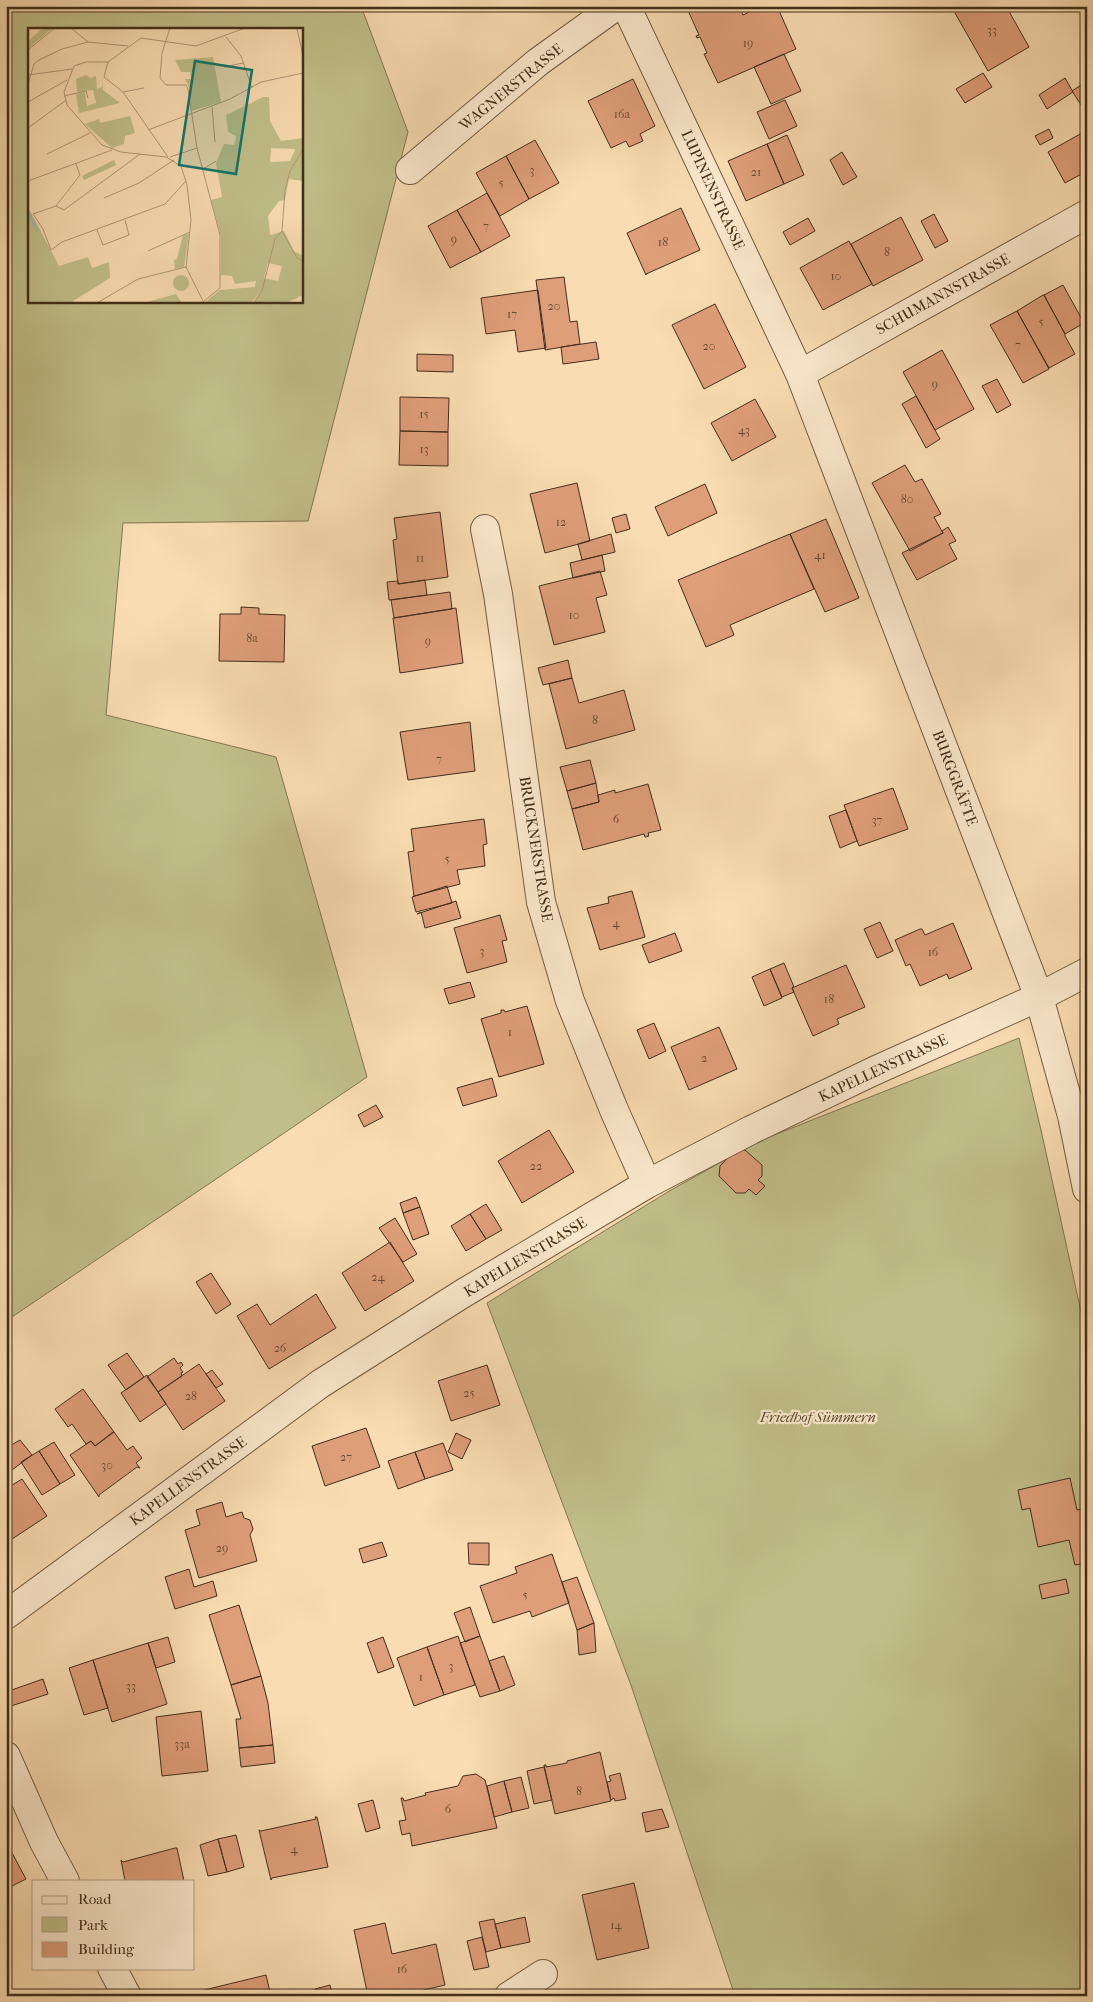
<svg xmlns="http://www.w3.org/2000/svg" width="1093" height="2002" viewBox="0 0 1093 2002" font-family="'IM FELL French Canon',serif">
	<style>
		.green { fill: #c1bf89; stroke: #827652; fill-rule: evenodd }
		.building { fill: #df9e7a; stroke: #422e1a }
		.lines { fill: none; stroke-linecap: round; stroke-linejoin: round }
		.minor-casing { stroke: #705a40; stroke-width: 30 }
		.minor { stroke: #fbe8cc; stroke-width: 28 }
		.labels { text-anchor: middle; stroke-width: 4.5; stroke-linejoin: round; paint-order: stroke }
		.number-label { font-size: 12px; fill: #694a32 }
		.street-label { font-size: 15px; fill: #422e1a; stroke: #fbe8cc }
		.park-label { font-size: 15px; font-style: italic; fill: #5b4b30; stroke: #fbe8cc }
		.inset-river { fill: none; stroke: #9ebcac; stroke-width: 2.5 }
		.inset-road { fill: none; stroke: #b09675; stroke-width: 1 }
		.view { fill: #0f766e; fill-opacity: 0.15; stroke: #0f766e; stroke-width: 2.5 }
		.inset-edge { fill: none; stroke: #422e1a; stroke-width: 2.5 }
	</style>
	<rect width="100%" height="100%" fill="#f9dcb1"/>
	<filter id="stains"><feTurbulence type="fractalNoise" baseFrequency=".004" numOctaves="4"/><feColorMatrix values="0 0 0 0 .2 0 0 0 0 .09 0 0 0 0 .02 0 0 0 .5 -.17"/></filter>
	<radialGradient id="worn" r=".72"><stop offset=".6" stop-color="#630" stop-opacity="0"/><stop offset="1" stop-color="#630" stop-opacity=".3"/></radialGradient>
	<path class="green" d="M 6,6 L 361,6 L 408,132 L 308,521 L 123,523 L 106,715 L 276,757 L 367,1077 L 6,1321 ZM 29,29 L 301,29 L 301,301 L 29,301 Z
		M 1019,1038 L 1041,1130 L 1087,1339 L 1087,1996 L 735,1996 L 632,1688 L 487,1303 L 671,1190 L 759,1141 Z"/>
	<path class="building" d="M 686,6 L 739,6 L 743,15 L 762,6 L 777,6 L 796,49 L 718,83 L 704,54 L 707,53 L 700,37 L 697,38 L 696,36 L 699,35 Z
		M 967,6 L 1006,6 L 1029,47 L 988,71 L 955,13 Z
		M 784,54 L 801,91 L 771,104 L 754,67 Z
		M 983,73 L 992,87 L 965,103 L 956,89 Z
		M 1065,78 L 1073,92 L 1047,109 L 1039,95 Z
		M 633,79 L 655,126 L 640,134 L 643,141 L 629,147 L 626,141 L 611,148 L 588,101 Z
		M 1087,81 L 1087,114 L 1072,91 Z
		M 785,100 L 797,126 L 769,139 L 757,112 Z
		M 1049,129 L 1053,138 L 1040,145 L 1035,136 Z
		M 1082,133 L 1087,141 L 1087,171 L 1065,183 L 1048,152 Z
		M 787,135 L 804,175 L 784,184 L 767,144 Z
		M 535,140 L 559,183 L 529,199 L 506,156 Z
		M 767,144 L 784,184 L 746,201 L 728,161 Z
		M 842,152 L 857,177 L 843,185 L 830,160 Z
		M 506,156 L 529,199 L 500,216 L 476,173 Z
		M 487,193 L 510,236 L 481,252 L 457,210 Z
		M 681,208 L 700,250 L 646,274 L 646,275 L 627,233 Z
		M 457,210 L 481,252 L 450,268 L 428,226 Z
		M 934,214 L 948,241 L 935,248 L 921,221 Z
		M 901,217 L 923,260 L 873,286 L 851,244 Z
		M 808,218 L 815,231 L 790,245 L 783,232 Z
		M 849,241 L 872,284 L 823,310 L 800,268 Z
		M 564,277 L 570,322 L 577,321 L 580,344 L 545,350 L 536,280 Z
		M 1063,285 L 1084,323 L 1065,334 L 1044,295 Z
		M 538,290 L 546,348 L 518,352 L 515,330 L 486,334 L 481,298 Z
		M 1043,295 L 1044,295 L 1065,334 L 1065,336 L 1075,354 L 1049,368 L 1017,311 Z
		M 715,304 L 746,367 L 704,389 L 672,325 Z
		M 1017,311 L 1049,369 L 1023,383 L 990,325 Z
		M 596,342 L 599,359 L 563,364 L 561,347 Z
		M 942,350 L 974,409 L 935,430 L 903,372 Z
		M 417,354 L 453,355 L 453,372 L 417,371 Z
		M 997,379 L 1011,405 L 997,413 L 982,386 Z
		M 916,396 L 940,439 L 926,448 L 902,404 Z
		M 400,397 L 449,398 L 448,432 L 400,431 Z
		M 755,399 L 776,437 L 732,461 L 711,423 Z
		M 400,431 L 448,432 L 448,466 L 399,465 Z
		M 905,465 L 915,482 L 922,479 L 941,514 L 934,517 L 943,533 L 910,551 L 872,483 Z
		M 577,483 L 590,541 L 545,553 L 530,494 Z
		M 705,484 L 717,513 L 668,536 L 655,507 Z
		M 440,512 L 448,577 L 398,584 L 393,540 L 397,539 L 394,518 Z
		M 626,514 L 630,529 L 616,533 L 612,518 Z
		M 826,519 L 859,598 L 825,612 L 790,534 Z
		M 948,527 L 956,541 L 949,544 L 957,559 L 917,580 L 902,553 L 943,533 L 942,531 Z
		M 611,534 L 615,552 L 582,560 L 578,544 Z
		M 790,534 L 814,589 L 730,625 L 734,635 L 706,647 L 678,580 Z
		M 602,555 L 605,571 L 573,578 L 570,563 Z
		M 600,571 L 607,595 L 596,598 L 605,632 L 554,645 L 539,586 Z
		M 425,580 L 427,595 L 389,600 L 387,582 L 398,581 L 398,584 Z
		M 450,592 L 452,609 L 394,618 L 391,600 Z
		M 241,607 L 259,608 L 259,614 L 285,615 L 284,662 L 219,661 L 220,614 L 241,614 Z
		M 456,608 L 463,663 L 400,673 L 393,618 Z
		M 568,660 L 572,678 L 543,685 L 538,668 Z
		M 572,678 L 579,703 L 624,690 L 635,730 L 566,749 L 549,684 Z
		M 470,722 L 475,771 L 408,780 L 400,732 Z
		M 590,760 L 596,783 L 567,791 L 560,767 Z
		M 596,783 L 599,802 L 572,809 L 567,791 Z
		M 648,784 L 661,830 L 648,833 L 649,836 L 645,837 L 644,834 L 583,850 L 572,809 L 599,802 L 598,795 L 615,790 L 615,793 Z
		M 893,788 L 908,829 L 859,846 L 844,805 Z
		M 846,810 L 857,841 L 840,848 L 829,816 Z
		M 484,819 L 487,844 L 483,845 L 485,866 L 457,870 L 460,884 L 414,896 L 408,852 L 414,851 L 411,829 Z
		M 447,886 L 452,903 L 416,912 L 412,897 Z
		M 632,891 L 645,937 L 600,950 L 587,908 L 609,903 L 608,897 Z
		M 456,901 L 461,918 L 425,928 L 421,912 L 417,914 Z
		M 500,915 L 507,940 L 502,941 L 507,962 L 467,973 L 454,928 Z
		M 880,922 L 893,951 L 877,958 L 864,929 Z
		M 953,923 L 972,969 L 949,979 L 947,974 L 920,986 L 910,964 L 906,966 L 895,940 L 920,929 L 922,929 L 925,935 Z
		M 675,933 L 682,951 L 649,963 L 642,945 Z
		M 784,963 L 794,987 L 792,988 L 794,992 L 782,997 L 770,969 Z
		M 846,965 L 865,1007 L 837,1019 L 839,1024 L 813,1036 L 792,988 Z
		M 770,969 L 782,998 L 764,1006 L 752,977 Z
		M 470,982 L 475,997 L 449,1004 L 444,989 Z
		M 527,1006 L 544,1064 L 499,1077 L 481,1019 L 501,1013 L 501,1010 L 504,1010 L 505,1012 Z
		M 654,1023 L 666,1051 L 649,1059 L 637,1030 Z
		M 719,1027 L 737,1069 L 689,1090 L 671,1047 Z
		M 492,1078 L 497,1096 L 463,1106 L 457,1088 Z
		M 376,1105 L 383,1117 L 364,1127 L 358,1115 Z
		M 549,1130 L 574,1172 L 522,1203 L 498,1161 Z
		M 735,1150 L 745,1150 L 762,1165 L 762,1176 L 758,1180 L 765,1186 L 756,1195 L 749,1189 L 745,1193 L 736,1193 L 719,1176 L 720,1166 Z
		M 416,1197 L 420,1207 L 403,1213 L 400,1203 Z
		M 486,1204 L 502,1230 L 486,1239 L 470,1214 Z
		M 420,1207 L 429,1234 L 413,1240 L 403,1213 Z
		M 470,1214 L 486,1239 L 466,1251 L 451,1226 Z
		M 395,1218 L 417,1254 L 403,1262 L 379,1228 Z
		M 390,1242 L 414,1281 L 365,1311 L 342,1273 Z
		M 211,1273 L 231,1304 L 216,1314 L 196,1282 Z
		M 316,1294 L 336,1328 L 269,1369 L 237,1316 L 257,1304 L 270,1325 Z
		M 127,1353 L 144,1377 L 126,1390 L 108,1365 Z
		M 174,1358 L 178,1364 L 181,1362 L 183,1365 L 180,1368 L 183,1372 L 181,1373 L 182,1376 L 158,1392 L 147,1377 Z
		M 199,1364 L 225,1401 L 183,1430 L 158,1392 Z
		M 487,1365 L 500,1405 L 451,1421 L 438,1381 Z
		M 212,1370 L 223,1384 L 216,1388 L 206,1374 Z
		M 147,1375 L 166,1404 L 140,1422 L 121,1393 Z
		M 83,1389 L 114,1432 L 95,1446 L 91,1441 L 86,1444 L 72,1424 L 68,1427 L 55,1409 Z
		M 366,1428 L 380,1467 L 325,1486 L 312,1446 Z
		M 113,1432 L 114,1432 L 127,1450 L 133,1446 L 142,1458 L 136,1463 L 140,1468 L 137,1467 L 99,1495 L 99,1497 L 70,1455 L 91,1441 L 95,1446 Z
		M 456,1433 L 471,1440 L 462,1459 L 448,1452 Z
		M 20,1440 L 32,1455 L 8,1473 L 6,1470 L 6,1448 Z
		M 54,1442 L 75,1475 L 60,1484 L 39,1451 Z
		M 443,1443 L 453,1470 L 425,1479 L 415,1452 Z
		M 39,1451 L 60,1484 L 42,1495 L 21,1462 Z
		M 415,1452 L 425,1479 L 398,1489 L 388,1461 Z
		M 1070,1478 L 1077,1510 L 1087,1508 L 1087,1563 L 1075,1565 L 1069,1540 L 1038,1547 L 1030,1508 L 1022,1510 L 1018,1490 Z
		M 22,1479 L 47,1516 L 6,1543 L 6,1489 Z
		M 222,1502 L 226,1517 L 242,1512 L 244,1518 L 250,1520 L 253,1529 L 250,1535 L 257,1561 L 199,1578 L 185,1530 L 200,1525 L 196,1510 Z
		M 382,1542 L 387,1556 L 363,1563 L 359,1549 Z
		M 468,1543 L 489,1543 L 489,1565 L 469,1564 Z
		M 552,1554 L 569,1603 L 532,1617 L 530,1611 L 493,1623 L 480,1586 L 517,1573 L 515,1567 Z
		M 189,1569 L 194,1587 L 213,1581 L 217,1596 L 175,1609 L 165,1577 Z
		M 577,1577 L 594,1623 L 577,1630 L 562,1582 Z
		M 1066,1579 L 1069,1593 L 1042,1599 L 1039,1585 Z
		M 239,1605 L 261,1676 L 231,1685 L 209,1615 Z
		M 470,1607 L 480,1636 L 465,1642 L 454,1613 Z
		M 594,1623 L 596,1652 L 579,1655 L 577,1630 Z
		M 458,1636 L 475,1685 L 444,1695 L 427,1647 Z
		M 480,1636 L 500,1691 L 480,1697 L 460,1643 Z
		M 168,1637 L 175,1662 L 156,1668 L 148,1643 Z
		M 383,1637 L 394,1667 L 378,1673 L 367,1643 Z
		M 148,1643 L 167,1704 L 112,1722 L 93,1660 Z
		M 427,1647 L 444,1695 L 414,1706 L 397,1658 Z
		M 504,1656 L 515,1685 L 500,1691 L 489,1661 Z
		M 93,1660 L 108,1708 L 84,1715 L 69,1668 Z
		M 261,1676 L 268,1703 L 273,1745 L 239,1748 L 236,1719 L 241,1719 L 231,1685 Z
		M 43,1679 L 48,1694 L 11,1706 L 6,1692 Z
		M 201,1711 L 208,1771 L 162,1776 L 156,1717 Z
		M 273,1745 L 275,1763 L 241,1767 L 239,1748 Z
		M 600,1752 L 611,1801 L 555,1814 L 544,1765 L 546,1765 L 546,1767 L 567,1763 L 567,1761 Z
		M 544,1767 L 552,1800 L 534,1804 L 527,1771 Z
		M 620,1773 L 626,1799 L 615,1801 L 614,1798 L 611,1800 L 607,1782 L 611,1781 L 609,1776 Z
		M 476,1774 L 485,1780 L 497,1828 L 412,1846 L 410,1833 L 402,1835 L 399,1821 L 406,1820 L 401,1798 L 403,1798 L 404,1801 L 426,1795 L 425,1793 L 458,1786 L 463,1776 Z
		M 521,1777 L 529,1808 L 512,1812 L 504,1781 Z
		M 504,1781 L 512,1812 L 494,1817 L 487,1786 Z
		M 373,1800 L 380,1828 L 366,1832 L 358,1804 Z
		M 662,1809 L 669,1827 L 646,1832 L 642,1813 Z
		M 315,1817 L 317,1817 L 328,1867 L 272,1878 L 271,1880 L 259,1830 L 261,1831 L 316,1819 Z
		M 236,1835 L 244,1867 L 227,1872 L 218,1839 Z
		M 218,1839 L 227,1872 L 208,1876 L 200,1845 Z
		M 175,1848 L 177,1848 L 184,1881 L 125,1881 L 121,1860 L 123,1862 Z
		M 11,1851 L 26,1879 L 6,1889 L 6,1853 Z
		M 634,1883 L 649,1948 L 597,1960 L 582,1895 Z
		M 525,1917 L 530,1942 L 501,1948 L 495,1924 Z
		M 494,1919 L 501,1948 L 486,1952 L 479,1922 Z
		M 385,1923 L 392,1954 L 436,1944 L 445,1985 L 398,1996 L 389,1996 L 388,1993 L 368,1996 L 354,1930 Z
		M 482,1937 L 489,1967 L 474,1970 L 467,1941 Z
		M 266,1975 L 271,1996 L 197,1996 L 196,1992 Z
		M 330,1985 L 333,1996 L 317,1996 L 315,1989 Z"/>
	<g class="lines">
		<defs>
			<path id="minor" d="M 626,6 L 800,374 L 1039,997 L 1072,1116 L 1087,1189
				M 410,170 L 538,62 L 616,6
				M 800,374 L 1087,214
				M 485,529 L 498,594 L 541,902 L 570,1001 L 614,1110 L 647,1184
				M 6,1615 L 320,1384 L 462,1294 L 647,1184 L 751,1130 L 874,1071 L 1039,997 L 1087,972
				M 6,1756 L 44,1842 L 65,1881
				M 112,1968 L 127,1996
				M 509,1996 L 543,1974"/>
		</defs>
		<use href="#minor" class="minor-casing"/>
		<use href="#minor" class="minor"/>
	</g>
	<g class="labels">
		<g class="number-label">
			<text x="992" y="34">33</text>
			<text x="748" y="47">19</text>
			<text x="622" y="118">16a</text>
			<text x="532" y="174">3</text>
			<text x="756" y="176">21</text>
			<text x="501" y="187">5</text>
			<text x="486" y="230">7</text>
			<text x="454" y="243">9</text>
			<text x="663" y="246">18</text>
			<text x="887" y="256">8</text>
			<text x="836" y="280">10</text>
			<text x="554" y="310">20</text>
			<text x="512" y="318">17</text>
			<text x="1041" y="326">5</text>
			<text x="1018" y="349">7</text>
			<text x="709" y="350">20</text>
			<text x="935" y="388">9</text>
			<text x="424" y="418">15</text>
			<text x="744" y="434">43</text>
			<text x="424" y="453">13</text>
			<text x="907" y="503">80</text>
			<text x="561" y="526">12</text>
			<text x="820" y="559">41</text>
			<text x="420" y="562">11</text>
			<text x="574" y="619">10</text>
			<text x="252" y="642">8a</text>
			<text x="428" y="645">9</text>
			<text x="595" y="724">8</text>
			<text x="439" y="763">7</text>
			<text x="616" y="823">6</text>
			<text x="877" y="824">37</text>
			<text x="447" y="863">5</text>
			<text x="616" y="927">4</text>
			<text x="482" y="955">3</text>
			<text x="933" y="956">16</text>
			<text x="829" y="1003">18</text>
			<text x="510" y="1036">1</text>
			<text x="704" y="1062">2</text>
			<text x="536" y="1170">22</text>
			<text x="378" y="1281">24</text>
			<text x="280" y="1352">26</text>
			<text x="469" y="1397">25</text>
			<text x="191" y="1400">28</text>
			<text x="346" y="1461">27</text>
			<text x="107" y="1469">30</text>
			<text x="222" y="1552">29</text>
			<text x="525" y="1599">5</text>
			<text x="451" y="1670">3</text>
			<text x="421" y="1681">1</text>
			<text x="131" y="1690">33</text>
			<text x="182" y="1748">33a</text>
			<text x="579" y="1795">8</text>
			<text x="448" y="1813">6</text>
			<text x="294" y="1853">4</text>
			<text x="616" y="1929">14</text>
			<text x="402" y="1973">16</text>
		</g>
		<g class="street-label">
			<text transform="translate(511 87) rotate(-39)" y="5">WAGNERSTRASSE</text>
			<text transform="translate(713 190) rotate(65)" y="5">LUPINENSTRASSE</text>
			<text transform="translate(943 294) rotate(-29)" y="5">SCHUMANNSTRASSE</text>
			<text transform="translate(955 778) rotate(69)" y="5">BURGGRÄFTE</text>
			<text transform="translate(536 849) rotate(81)" y="5">BRUCKNERSTRASSE</text>
			<text transform="translate(883 1068) rotate(-25)" y="5">KAPELLENSTRASSE</text>
			<text transform="translate(525 1257) rotate(-31)" y="5">KAPELLENSTRASSE</text>
			<text transform="translate(188 1481) rotate(-36)" y="5">KAPELLENSTRASSE</text>
		</g>
		<g class="park-label">
			<text x="818" y="1422">Friedhof Sümmern</text>
		</g>
	</g>
	<g transform="translate(28 28)">
		<rect width="275" height="275" fill="#f9dcb1"/>
		<path d="M 15,0 L 25,0 L 0,21 L 0,13 ZM 185,29 L 193,74 L 163,83 L 162,61 L 157,51 L 163,51 L 162,44 L 153,44 L 147,32 ZM 58,47 L 63,50 L 68,48 L 69,61 L 74,59 L 74,52 L 75,62 L 92,75 L 51,85 L 48,66 L 57,64 L 59,78 L 68,75 L 65,62 L 49,64 L 48,51 ZM 235,69 L 241,69 L 242,93 L 253,113 L 275,110 L 275,153 L 261,151 L 257,172 L 251,173 L 240,188 L 242,207 L 256,203 L 266,223 L 275,228 L 275,267 L 258,275 L 226,275 L 233,263 L 223,275 L 176,275 L 192,262 L 227,259 L 228,253 L 207,256 L 204,248 L 193,247 L 193,208 L 183,172 L 194,169 L 188,135 L 196,116 L 206,117 L 208,108 L 200,104 L 198,87 ZM 243,120 L 266,121 L 267,122 L 262,133 L 242,134 ZM 240,235 L 254,238 L 250,253 L 236,250 ZM 102,88 L 107,105 L 97,108 L 96,116 L 84,120 L 57,96 L 71,91 L 72,95 ZM 86,132 L 88,137 L 56,152 L 54,148 ZM 0,179 L 31,238 L 60,229 L 64,240 L 81,234 L 82,250 L 42,275 L 0,275 ZM 161,206 L 156,239 L 147,241 L 146,232 L 149,231 L 155,207 ZM145 255a8 8 0 1 1 16 0a8 8 0 1 1-16 0ZM 148,266 L 154,275 L 115,275 L 130,271 Z" fill="#c1bf89" fill-rule="evenodd"/>
		<path class="inset-river" d="M 0,183 L 9,203"/>
		<path class="inset-road" d="M 43,0 L 60,14 L 100,18M 142,0 L 134,25 L 132,50 L 138,57 L 158,57 L 160,61 L 169,120 L 192,207 L 192,260 L 175,274M 269,0 L 275,28M 198,9 L 213,28 L 224,60M 0,22 L 27,0M 80,34 L 76,49 L 95,64 L 140,129M 196,39 L 215,35M 0,47 L 44,41M 0,56 L 6,36 L 11,32 L 34,21 L 60,14M 95,64 L 116,60M 36,68 L 58,63 L 60,70M 0,74 L 39,52M 184,79 L 187,114M 0,100 L 37,73M 120,102 L 202,71 L 233,54 L 275,45M 19,126 L 62,105M 142,129 L 169,120M 48,136 L 52,147 L 28,178 L 5,186 L 15,201 L 23,222 L 34,214 L 137,176 L 158,153M 175,141 L 188,133M 0,153 L 84,122M 76,170 L 111,155 L 146,132M 28,178 L 36,182 L 112,126M 69,202 L 75,217 L 101,207 L 97,192M 254,203 L 269,230 L 275,233M 120,223 L 162,204M 69,275 L 110,251 L 158,239M 176,275 L 158,239 L 163,192 L 159,157 L 153,138 L 138,129 L 93,124 L 74,117 L 39,77 L 36,64 L 46,38 L 58,34 L 80,34 L 113,10 L 168,18 L 217,0M 225,275 L 234,263 L 247,211 L 254,203 L 257,162 L 262,143 L 275,121"/>
		<path class="view" d="M 167,33 L 224,42 L 208,146 L 151,137 Z"/>
		<rect width="275" height="275" class="inset-edge"/>
	</g>
	<rect width="1093" height="2002" fill="none" stroke="#f9dcb1" stroke-width="25"/>
	<rect x="8" y="8" width="1078" height="1987" fill="none" stroke="#422e1a" stroke-width="2.5"/>
	<rect x="12" y="12" width="1068" height="1977" fill="none" stroke="#422e1a"/>
	<rect x="32" y="1880" width="162" height="90" fill="#fbe8cc" stroke="#b19e85"/>
	<rect x="42" y="1896" width="25" height="8" fill="#fbe8cc" stroke="#b19e85"/>
	<text x="78" y="1904" font-size="15" fill="#422e1a">Road</text>
	<rect x="42" y="1917" width="25" height="15" fill="#c1bf89" stroke="#b19e85"/>
	<text x="78" y="1930" font-size="15" fill="#422e1a">Park</text>
	<rect x="42" y="1942" width="25" height="15" fill="#df9e7a" stroke="#b19e85"/>
	<text x="78" y="1954" font-size="15" fill="#422e1a">Building</text>
	<rect width="100%" height="100%" filter="url(#stains)"/>
	<rect width="100%" height="100%" fill="url(#worn)"/>
</svg>
